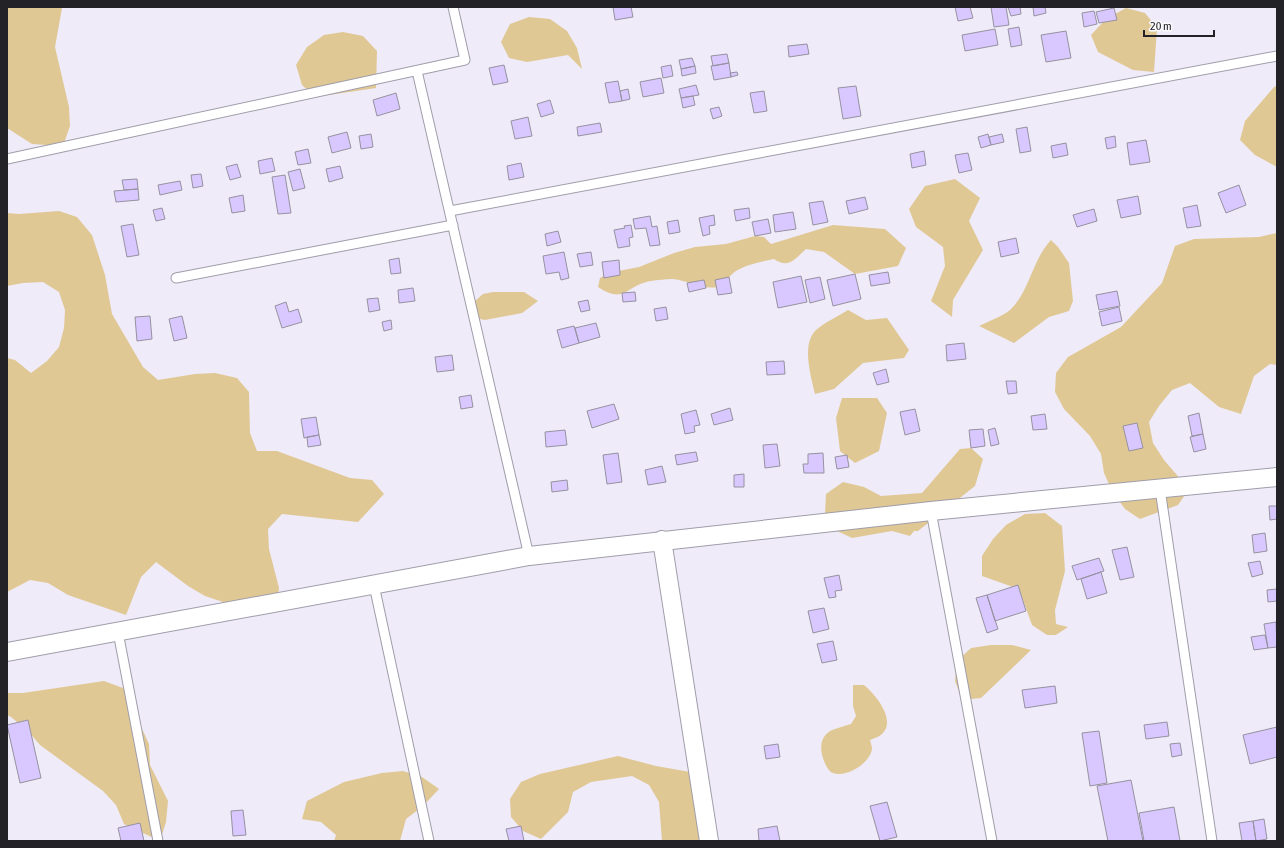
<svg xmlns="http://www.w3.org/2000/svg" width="1284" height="848" viewBox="0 0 1284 848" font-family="'Asap Condensed',sans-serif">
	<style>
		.green { fill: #e0c894 }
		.building { fill: #d8c8ff; stroke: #96929f }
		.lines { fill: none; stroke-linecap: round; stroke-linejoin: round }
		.service-casing { stroke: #a09daa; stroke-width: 11 }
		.minor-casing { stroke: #a09daa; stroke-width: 20 }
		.service { stroke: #fff; stroke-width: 9 }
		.minor { stroke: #fff; stroke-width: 18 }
	</style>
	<rect width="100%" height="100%" fill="#efebf9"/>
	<path class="green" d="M 7,7 L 75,7 L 62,8 L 55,47 L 69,107 L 70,126 L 63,146 L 32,144 L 7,128 Z
		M 1126,8 L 1145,13 L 1157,28 L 1154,72 L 1133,70 L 1098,52 L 1091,35 L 1106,19 Z
		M 529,17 L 550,19 L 567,31 L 577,48 L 582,69 L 568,55 L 527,62 L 509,58 L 501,42 L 510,24 Z
		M 343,32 L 363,36 L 377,51 L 376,88 L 315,97 L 302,85 L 296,65 L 307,47 L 324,35 Z
		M 1277,86 L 1277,167 L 1255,155 L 1240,140 L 1245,121 L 1274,87 Z
		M 955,179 L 980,198 L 969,221 L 983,250 L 953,300 L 952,317 L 931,301 L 945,266 L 943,247 L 916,227 L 909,209 L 925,186 Z
		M 59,211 L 77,217 L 92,235 L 105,275 L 112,314 L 143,367 L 158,380 L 195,374 L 215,373 L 237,378 L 249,392 L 250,433 L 257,451 L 277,451 L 350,478 L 372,480 L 384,494 L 358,522 L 282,514 L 268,529 L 269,549 L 279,588 L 277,607 L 259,614 L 205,596 L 188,586 L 156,562 L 141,577 L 126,615 L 68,595 L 48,583 L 30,580 L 7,592 L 7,358 L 15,360 L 31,373 L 47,361 L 59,347 L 64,328 L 65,310 L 59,292 L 43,282 L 23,283 L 7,286 L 7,213 L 19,214 Z
		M 833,225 L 885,229 L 906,248 L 898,266 L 855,274 L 824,252 L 806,249 C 795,259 789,269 774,259 C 761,262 747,264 736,271 C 729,275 725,285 717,287 C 702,290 687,280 672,279 C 666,279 657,280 651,281 C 626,285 625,305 598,287 L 600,278 L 608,273 L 639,267 L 674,253 L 695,247 L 726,244 L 755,236 L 764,237 L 771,244 Z
		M 1277,233 L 1277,365 L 1270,364 L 1254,376 L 1241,414 L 1219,407 L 1190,383 L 1172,390 L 1159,406 L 1149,422 L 1153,443 L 1164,460 L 1189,489 L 1178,505 L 1140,519 L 1125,509 L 1112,491 L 1104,473 L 1101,454 L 1090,436 L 1064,409 L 1055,392 L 1056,373 L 1068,357 L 1121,327 L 1162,283 L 1175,246 L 1194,239 L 1259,237 Z
		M 1051,240 L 1058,247 L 1069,263 L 1073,301 L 1069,311 L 1049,317 L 1014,343 L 979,326 C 987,322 1003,316 1010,310 C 1030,291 1032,260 1051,240 Z
		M 493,292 L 524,292 L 538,301 L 522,313 L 485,320 L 475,318 L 475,301 L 483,294 Z
		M 848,310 L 866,320 L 887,318 L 909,350 L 904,358 L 863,363 L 834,389 L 815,394 C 811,377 801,344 816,330 C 825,322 837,317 848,310 Z
		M 842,398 L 877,398 L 887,413 L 879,451 L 855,463 L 840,451 L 836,418 Z
		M 971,448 L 983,459 L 975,486 L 918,531 L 914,531 L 910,536 L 892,531 L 852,538 L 835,530 L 825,514 L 826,494 L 843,482 L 864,487 L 881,496 L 922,493 L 960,449 Z
		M 1045,513 L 1062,526 L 1065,571 L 1055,610 L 1056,624 L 1068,627 L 1056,635 L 1047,635 L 1032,625 L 1019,589 L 982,576 L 982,556 L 993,539 L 1006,525 L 1025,514 Z
		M 991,645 L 1012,645 L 1031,650 L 981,698 L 962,700 L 955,681 L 957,661 L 971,648 Z
		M 104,681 L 123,688 L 149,744 L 150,765 L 168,801 L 166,822 L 160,841 L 124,824 L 116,805 L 103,791 L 40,745 L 28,731 L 11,717 L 7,715 L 7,693 L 23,693 Z
		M 853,685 L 864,685 C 875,694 897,720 882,734 C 879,737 874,738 870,740 C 871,743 872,747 872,749 C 870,763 847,778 833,773 C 829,772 826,766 824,761 C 820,751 819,738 830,731 C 836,728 845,726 851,724 L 856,716 L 853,706 Z
		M 618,756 L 656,766 L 696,773 L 702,841 L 662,841 L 659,802 L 649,785 L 632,776 L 591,782 L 573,792 L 568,812 L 541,839 L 523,831 L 511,817 L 510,799 L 521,782 L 540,774 Z
		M 403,771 L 422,777 L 439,789 L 423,806 L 406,819 L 400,841 L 334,841 L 336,835 L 321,822 L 302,819 L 307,801 L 344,782 L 382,773 Z"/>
	<path class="building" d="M 613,7 L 631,7 L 633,17 L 615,20 Z
		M 955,7 L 970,7 L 973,18 L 958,21 Z
		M 991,7 L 1006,7 L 1009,25 L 994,27 Z
		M 1008,7 L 1020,7 L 1021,14 L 1011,16 Z
		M 1033,7 L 1045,7 L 1046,13 L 1034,16 Z
		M 1114,8 L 1117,20 L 1099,23 L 1096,12 Z
		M 1094,11 L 1097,24 L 1084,27 L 1082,13 Z
		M 1019,27 L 1022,45 L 1011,47 L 1008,29 Z
		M 995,29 L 998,45 L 965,51 L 962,35 Z
		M 1066,31 L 1071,58 L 1046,62 L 1041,35 Z
		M 807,44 L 809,54 L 789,57 L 788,46 Z
		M 727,54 L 729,63 L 713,66 L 711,56 Z
		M 692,58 L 695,66 L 681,69 L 679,60 Z
		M 729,63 L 731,77 L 714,80 L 711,66 Z
		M 504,65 L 508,82 L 493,85 L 489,68 Z
		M 671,65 L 673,76 L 663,78 L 661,67 Z
		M 695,66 L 696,73 L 682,76 L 681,69 Z
		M 737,72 L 738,75 L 731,77 L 730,73 Z
		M 661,78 L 664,93 L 643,97 L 640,82 Z
		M 618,81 L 622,101 L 609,103 L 605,83 Z
		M 696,85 L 699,95 L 681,98 L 679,89 Z
		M 856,86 L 861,116 L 843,119 L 838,88 Z
		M 628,89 L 630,99 L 622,101 L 620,91 Z
		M 764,91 L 767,111 L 754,113 L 750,93 Z
		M 396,93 L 400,109 L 377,116 L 373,100 Z
		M 693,96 L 695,105 L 683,108 L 681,98 Z
		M 550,100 L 554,113 L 541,117 L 537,104 Z
		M 719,107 L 722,116 L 713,119 L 710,109 Z
		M 528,117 L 532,136 L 515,139 L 511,121 Z
		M 600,123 L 602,132 L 578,136 L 577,127 Z
		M 1027,127 L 1031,151 L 1020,153 L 1016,129 Z
		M 347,132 L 351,148 L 332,153 L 328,137 Z
		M 371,134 L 373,147 L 361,149 L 359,136 Z
		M 988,134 L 991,145 L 981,148 L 978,137 Z
		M 1002,134 L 1004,142 L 991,145 L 989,137 Z
		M 1115,136 L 1116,147 L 1107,149 L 1105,138 Z
		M 1146,140 L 1150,162 L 1130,165 L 1127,143 Z
		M 1066,143 L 1068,155 L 1053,158 L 1051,146 Z
		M 308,149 L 311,163 L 298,165 L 295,152 Z
		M 924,151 L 926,165 L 912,168 L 910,154 Z
		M 968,153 L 972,170 L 959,173 L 955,155 Z
		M 272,158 L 275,171 L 260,174 L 258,161 Z
		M 521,163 L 524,177 L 509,180 L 507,166 Z
		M 237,164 L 241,177 L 230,180 L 226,167 Z
		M 340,166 L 343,178 L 329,182 L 326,169 Z
		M 300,169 L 305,188 L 293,191 L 288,172 Z
		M 201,174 L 203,186 L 193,188 L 191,175 Z
		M 285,175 L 291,213 L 278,214 L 272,177 Z
		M 137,179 L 138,189 L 124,190 L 122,180 Z
		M 180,181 L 182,190 L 160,195 L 158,185 Z
		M 1239,185 L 1246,205 L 1226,213 L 1218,193 Z
		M 138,189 L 139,200 L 116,202 L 114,191 Z
		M 243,195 L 245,211 L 232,213 L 229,198 Z
		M 1138,196 L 1141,214 L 1121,218 L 1117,200 Z
		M 865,197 L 868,209 L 849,214 L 846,201 Z
		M 823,201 L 828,222 L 813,225 L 809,203 Z
		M 1197,205 L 1201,226 L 1187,228 L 1183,208 Z
		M 162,208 L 165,219 L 156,221 L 153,210 Z
		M 749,208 L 750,218 L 736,221 L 734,210 Z
		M 1094,209 L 1097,221 L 1077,227 L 1073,215 Z
		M 793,212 L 796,229 L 775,232 L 773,215 Z
		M 714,215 L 715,225 L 709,226 L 710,234 L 703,236 L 699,218 Z
		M 650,216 L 652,227 L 657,226 L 660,245 L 650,246 L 646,228 L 635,229 L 633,219 Z
		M 768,219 L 771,233 L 755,236 L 752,222 Z
		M 678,220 L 680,232 L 669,234 L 667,222 Z
		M 133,224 L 139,255 L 127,257 L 121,226 Z
		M 631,225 L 633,237 L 629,238 L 630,246 L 618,248 L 614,230 L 625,228 L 624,226 Z
		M 558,231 L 561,242 L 547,246 L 545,234 Z
		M 1016,238 L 1019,253 L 1001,257 L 998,242 Z
		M 564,252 L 569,278 L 561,280 L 559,272 L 546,274 L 543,256 Z
		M 591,252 L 593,265 L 580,267 L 577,254 Z
		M 399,258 L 401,273 L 391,274 L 389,260 Z
		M 619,260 L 620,275 L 604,278 L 602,262 Z
		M 888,272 L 890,283 L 871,286 L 869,275 Z
		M 855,274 L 861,299 L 833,306 L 827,280 Z
		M 801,276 L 807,302 L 778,308 L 773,282 Z
		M 729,277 L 732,293 L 718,295 L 715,280 Z
		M 820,277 L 825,299 L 810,303 L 805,280 Z
		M 704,280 L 706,288 L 689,292 L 687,283 Z
		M 413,288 L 415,301 L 399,303 L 398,290 Z
		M 1117,291 L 1120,306 L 1099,310 L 1096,295 Z
		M 635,292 L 636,301 L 623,302 L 622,293 Z
		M 378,298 L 380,310 L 369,312 L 367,299 Z
		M 588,300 L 590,310 L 581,312 L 578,302 Z
		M 286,302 L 289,312 L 298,309 L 302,322 L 282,328 L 275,306 Z
		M 666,307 L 668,319 L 656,321 L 654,309 Z
		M 1119,307 L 1122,321 L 1102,326 L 1099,312 Z
		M 150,316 L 152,339 L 137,341 L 135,317 Z
		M 182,316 L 187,338 L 174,341 L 169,319 Z
		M 391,320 L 392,329 L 384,331 L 382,322 Z
		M 596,323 L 600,337 L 579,343 L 575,328 Z
		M 574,326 L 579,343 L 562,348 L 557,330 Z
		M 964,343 L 966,359 L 947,361 L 946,345 Z
		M 452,355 L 454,370 L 437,372 L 435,357 Z
		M 784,361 L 785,374 L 767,375 L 766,362 Z
		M 886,369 L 889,382 L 877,385 L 873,373 Z
		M 1006,381 L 1016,381 L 1017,393 L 1008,394 Z
		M 471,395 L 473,407 L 461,409 L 459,397 Z
		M 614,404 L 619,419 L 592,428 L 587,411 Z
		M 730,408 L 733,420 L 714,425 L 711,414 Z
		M 915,409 L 920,431 L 905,435 L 900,412 Z
		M 696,410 L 700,425 L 694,426 L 695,432 L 685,434 L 681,414 Z
		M 1199,413 L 1203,434 L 1192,436 L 1188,416 Z
		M 1045,414 L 1047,429 L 1033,430 L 1031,416 Z
		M 316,417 L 319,435 L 304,438 L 301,419 Z
		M 1137,423 L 1143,448 L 1129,451 L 1123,426 Z
		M 995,428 L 999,444 L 991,446 L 988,430 Z
		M 983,429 L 985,446 L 971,448 L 969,430 Z
		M 565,430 L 567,445 L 546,447 L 545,432 Z
		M 1203,434 L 1206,449 L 1194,452 L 1190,437 Z
		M 319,435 L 321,445 L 308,447 L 307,437 Z
		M 777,444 L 780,466 L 765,468 L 763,445 Z
		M 696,452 L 698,461 L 677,465 L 675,455 Z
		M 618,453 L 622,482 L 607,484 L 603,455 Z
		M 823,453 L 824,473 L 804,473 L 803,464 L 808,464 L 808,454 Z
		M 847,455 L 849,467 L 837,469 L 835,457 Z
		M 662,466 L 666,482 L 648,485 L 645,470 Z
		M 744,474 L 744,487 L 734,487 L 734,475 Z
		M 567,480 L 568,490 L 552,492 L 551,482 Z
		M 1269,506 L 1277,506 L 1277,519 L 1270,520 Z
		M 1265,533 L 1267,551 L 1254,553 L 1252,535 Z
		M 1127,547 L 1134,577 L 1120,580 L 1112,550 Z
		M 1099,558 L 1104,571 L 1077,580 L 1072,566 Z
		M 1260,561 L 1263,574 L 1252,577 L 1248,563 Z
		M 1101,572 L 1107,593 L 1087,599 L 1081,579 Z
		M 839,575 L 842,590 L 835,591 L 836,597 L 829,598 L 824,578 Z
		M 1018,585 L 1026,611 L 995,621 L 987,595 Z
		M 1277,589 L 1277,601 L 1268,602 L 1267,590 Z
		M 987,595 L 998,629 L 987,633 L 976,598 Z
		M 824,608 L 829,629 L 813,633 L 808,611 Z
		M 1276,622 L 1277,647 L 1268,648 L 1264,624 Z
		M 1265,635 L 1268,648 L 1254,650 L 1251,637 Z
		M 833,641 L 837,660 L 822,663 L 817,644 Z
		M 1055,686 L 1057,703 L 1025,708 L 1022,690 Z
		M 28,720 L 41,778 L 20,783 L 7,725 Z
		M 1167,722 L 1169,736 L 1146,739 L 1144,725 Z
		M 1277,727 L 1277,757 L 1250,764 L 1243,735 Z
		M 1099,731 L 1107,783 L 1090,786 L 1082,733 Z
		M 1180,743 L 1182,755 L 1172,757 L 1170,744 Z
		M 778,744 L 780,757 L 766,759 L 764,746 Z
		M 1131,780 L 1143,841 L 1108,841 L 1097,786 Z
		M 887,802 L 897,837 L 880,841 L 870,806 Z
		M 1174,807 L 1180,841 L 1144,841 L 1139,813 Z
		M 243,810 L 246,835 L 233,836 L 231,811 Z
		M 1264,819 L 1267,839 L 1256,841 L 1253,821 Z
		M 1253,821 L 1256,841 L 1242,841 L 1239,823 Z
		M 140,823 L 144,841 L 121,841 L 118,828 Z
		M 521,826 L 524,841 L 509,841 L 506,829 Z
		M 777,826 L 780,841 L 759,841 L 758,829 Z"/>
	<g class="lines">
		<defs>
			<path id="service" d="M 417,71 L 529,556
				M 7,159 L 465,60 L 453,7
				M 450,211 L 1277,56
				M 176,278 L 453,225
				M 1160,489 L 1212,841
				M 931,511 L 992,841
				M 374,585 L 429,841
				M 118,632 L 158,841"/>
			<path id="minor" d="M 662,540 L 709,841
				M 7,652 L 529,556 L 931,511 L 1277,477"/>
		</defs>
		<use href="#service" class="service-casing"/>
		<use href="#minor" class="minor-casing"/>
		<use href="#service" class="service"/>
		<use href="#minor" class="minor"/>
	</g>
	<rect width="1284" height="848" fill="none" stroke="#232227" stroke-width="16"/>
	<path d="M1144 30v6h70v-6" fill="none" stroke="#232227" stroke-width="2"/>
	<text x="1150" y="30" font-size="12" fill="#232227" stroke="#fbfafd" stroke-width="3" paint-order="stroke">20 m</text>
</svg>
